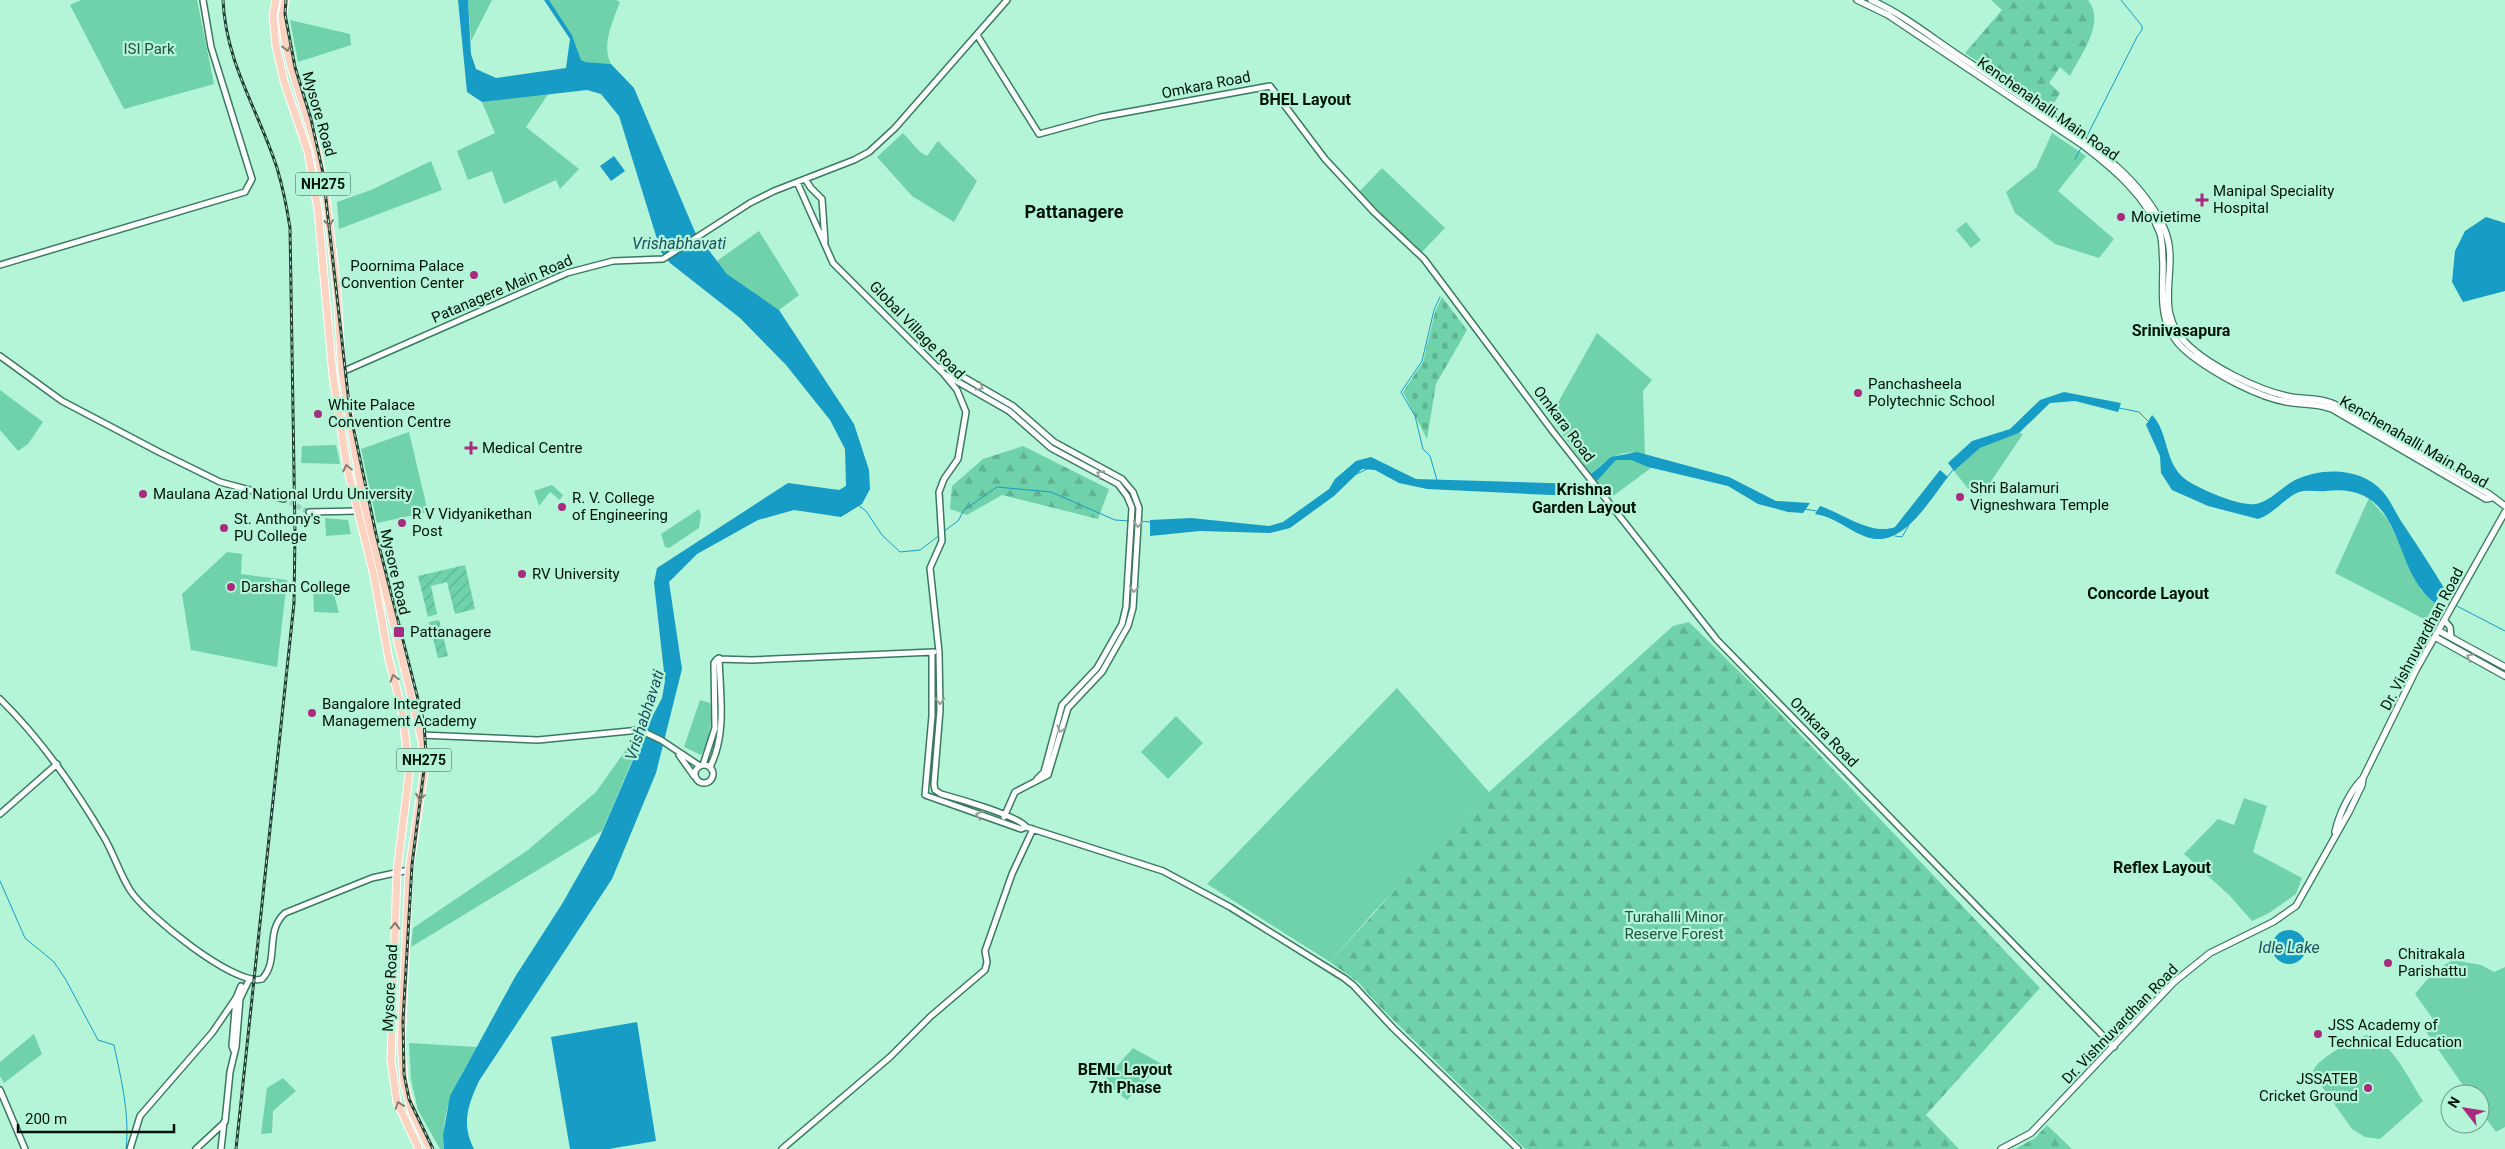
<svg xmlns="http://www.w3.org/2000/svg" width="2505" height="1149" viewBox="0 0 2505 1149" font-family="Roboto,sans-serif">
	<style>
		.green { fill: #6fd2aa }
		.forest { fill: url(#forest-firs) }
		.cemetery { fill: url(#cemetery-stones) }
		.garden { fill: url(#garden-furrows) }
		.water { fill: #179cc5 }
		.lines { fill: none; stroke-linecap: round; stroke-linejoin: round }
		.stream { stroke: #179cc5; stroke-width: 1 }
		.tertiary-tunnel { stroke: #99d3b9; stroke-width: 5; stroke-dasharray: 5 2.5; stroke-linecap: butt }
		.tertiary-casing { stroke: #3a7960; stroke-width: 8 }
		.secondary-casing { stroke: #3a7960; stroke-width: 8 }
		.trunk-casing { stroke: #fff; stroke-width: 9 }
		.tertiary { stroke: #fff; stroke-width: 5 }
		.secondary { stroke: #fff; stroke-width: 5.5 }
		.trunk { stroke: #fcd3c0; stroke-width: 7 }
		.rail-casing { stroke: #233f32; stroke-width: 3 }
		.rail { stroke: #b4f5d8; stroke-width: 1; stroke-dasharray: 4; stroke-linecap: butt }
		.oneway { stroke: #8b7d6e }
		.oneway2 { stroke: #99a19d }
		.poi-dot { fill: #a82b7d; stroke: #b4f5d8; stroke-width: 2 }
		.labels { text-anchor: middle; stroke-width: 4.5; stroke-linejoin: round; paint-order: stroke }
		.shield { fill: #b4f5d8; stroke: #365748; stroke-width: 1 }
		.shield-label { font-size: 14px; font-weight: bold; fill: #00130a }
		.park-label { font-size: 15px; fill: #245240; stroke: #b4f5d8 }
		.street-label { font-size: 15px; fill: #00130a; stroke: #b4f5d8 }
		.poi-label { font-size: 15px; fill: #00130a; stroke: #b4f5d8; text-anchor: start }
		.neighbourhood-label { font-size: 16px; font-weight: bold; fill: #00130a; stroke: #b4f5d8 }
		.water-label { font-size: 16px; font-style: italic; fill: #1f4f61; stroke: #b4f5d8 }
		.quarter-label { font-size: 18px; font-weight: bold; fill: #00130a; stroke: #b4f5d8 }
	</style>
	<defs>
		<pattern id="forest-firs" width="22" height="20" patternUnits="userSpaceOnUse" patternTransform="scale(1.25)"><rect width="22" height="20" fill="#6fd2aa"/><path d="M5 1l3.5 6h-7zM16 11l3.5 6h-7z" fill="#5eb391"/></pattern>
		<pattern id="cemetery-stones" width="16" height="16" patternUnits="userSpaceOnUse" patternTransform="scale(1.25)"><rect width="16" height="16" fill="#6fd2aa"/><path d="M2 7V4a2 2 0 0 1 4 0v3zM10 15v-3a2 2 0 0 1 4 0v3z" fill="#5eb391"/></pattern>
		<pattern id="garden-furrows" width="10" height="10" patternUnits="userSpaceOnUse" patternTransform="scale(1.25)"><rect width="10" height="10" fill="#6fd2aa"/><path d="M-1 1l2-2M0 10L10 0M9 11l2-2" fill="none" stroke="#5eb391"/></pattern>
	</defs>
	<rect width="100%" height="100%" fill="#b4f5d8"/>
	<path class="green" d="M 81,0 L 197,0 L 214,84 L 124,109 L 70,5 Z
		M 468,0 L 492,0 L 471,41 Z
		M 549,0 L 616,0 L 620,2 C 613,21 601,45 611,64 L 586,62 L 581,60 L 572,35 Z
		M 290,20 L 350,34 L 351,45 L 298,62 Z
		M 549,93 L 526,127 L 579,169 L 560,189 L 556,180 L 504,204 L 492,171 L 468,180 L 457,151 L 495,133 L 482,102 Z
		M 903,133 L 920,152 L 927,156 L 938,141 L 977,181 L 954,222 L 912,196 L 877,157 Z
		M 2052,133 L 2086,156 L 2058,191 L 2114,239 L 2099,258 L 2055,244 L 2015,213 L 2006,192 L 2036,168 Z
		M 431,161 L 442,190 L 339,229 L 337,202 L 371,190 Z
		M 1382,168 L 1445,228 L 1422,252 L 1359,192 Z
		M 1966,222 L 1981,240 L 1971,248 L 1956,230 Z
		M 759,231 L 799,295 L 779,310 L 727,274 L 717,261 Z
		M 1597,333 L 1652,380 L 1643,391 L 1645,455 C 1623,447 1606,459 1591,474 L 1550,417 Z
		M 0,390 L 43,422 L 28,444 L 18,451 L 0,430 Z
		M 409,432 L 428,512 L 377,523 L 361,449 Z
		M 2019,433 L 2023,434 L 1981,496 L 1970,491 L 1954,471 L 1980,448 Z
		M 336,445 L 340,464 L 301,463 L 302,446 Z
		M 1616,460 L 1631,460 L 1651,468 L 1609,499 L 1597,481 Z
		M 552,485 L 563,495 L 560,500 L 550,492 L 539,506 L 534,491 Z
		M 2369,498 L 2388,520 L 2421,590 L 2435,603 L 2426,620 L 2335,573 Z
		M 699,509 L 701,515 L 699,528 L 669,548 L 665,547 L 661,534 Z
		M 325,518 L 348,520 L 351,534 L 326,536 Z
		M 227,552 L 242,554 L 241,574 L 287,580 L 277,667 L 191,650 L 182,594 Z
		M 313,589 L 333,591 L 339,613 L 314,612 Z
		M 1397,688 L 1489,792 L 1373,913 L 1330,962 L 1207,884 Z
		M 700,700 L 710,703 C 713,722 710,739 701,755 L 684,747 Z
		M 1176,716 L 1203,743 L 1168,779 L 1141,752 Z
		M 635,737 L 641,740 L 602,831 L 411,947 L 413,928 L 528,850 L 596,792 Z
		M 2244,798 L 2267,806 L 2253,852 L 2302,878 L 2296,894 L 2269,913 L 2252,921 L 2230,896 L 2184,854 L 2218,819 L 2234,825 Z
		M 2453,960 L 2481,965 L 2494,972 L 2505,967 L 2505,1127 L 2496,1132 L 2480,1110 L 2480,1094 L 2469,1094 L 2422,1026 L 2433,1019 L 2415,994 L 2434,971 Z
		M 34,1034 L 42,1054 L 4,1083 L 0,1076 L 0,1062 Z
		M 2367,1035 C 2393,1042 2409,1080 2423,1101 L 2380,1139 L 2365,1137 L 2352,1129 L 2313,1074 C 2312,1060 2354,1040 2367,1035 Z
		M 409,1043 L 477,1047 C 458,1081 440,1109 444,1149 L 440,1149 L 418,1110 L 411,1080 Z
		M 1133,1048 L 1162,1064 L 1127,1100 L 1104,1081 Z
		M 283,1078 L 296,1091 L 273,1111 L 272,1133 L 261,1134 L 267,1088 Z"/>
	<path class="forest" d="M 1991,0 L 2088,0 C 2106,23 2081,54 2070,76 L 2060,67 L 2049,83 L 2060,93 L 2050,110 L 1965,53 L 2002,10 Z
		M 1023,446 L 1109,489 L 1098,519 L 1002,495 L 967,515 L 950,509 L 952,486 L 983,459 Z
		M 1689,622 L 1758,690 L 2040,988 L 1926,1115 L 1959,1149 L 1525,1149 L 1380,1007 L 1358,982 L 1330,962 L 1415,868 L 1489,792 L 1673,626 Z
		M 2047,1125 L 2072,1149 L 2015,1149 L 2035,1138 Z"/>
	<path class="cemetery" d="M 1442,297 L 1467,330 L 1436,384 L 1427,439 L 1403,392 L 1423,362 L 1435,312 Z"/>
	<path class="garden" d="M 465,565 L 475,609 L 455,614 L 447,582 L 431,586 L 437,614 L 428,617 L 418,576 Z
		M 439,620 L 448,656 L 438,658 L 429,622 Z"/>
	<path class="water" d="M 458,0 L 468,0 L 471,54 L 476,69 L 496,78 L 566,68 L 570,39 L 544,0 L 549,0 L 572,35 L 581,60 L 586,62 L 611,64 L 634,88 L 695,232 L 727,274 L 779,310 L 854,424 L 869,470 L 870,489 L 862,504 L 841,517 L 794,510 L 758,520 L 697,554 L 669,582 L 682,669 L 656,773 L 612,879 L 479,1081 C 468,1105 461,1124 474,1149 L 444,1149 L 443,1135 L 450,1096 L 515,977 L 562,904 L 599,839 L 649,723 L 662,698 L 665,681 L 654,583 L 657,568 L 788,483 L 839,490 L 846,486 L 845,449 L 830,420 L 786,365 L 740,318 L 670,263 L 661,252 L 619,116 L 601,94 L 587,90 L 482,102 L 467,92 Z
		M 614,156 L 625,171 L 611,181 L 600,166 Z
		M 2486,217 L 2505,223 L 2505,291 L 2463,302 L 2452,282 L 2455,251 L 2465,231 Z
		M 2064,392 L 2121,403 L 2118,412 L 2075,401 L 2050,403 L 2019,433 L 1980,448 L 1954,471 L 1948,463 L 1972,441 L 2010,429 L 2040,400 Z
		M 2152,415 C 2169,432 2164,463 2185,479 C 2197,488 2240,507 2256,504 C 2270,501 2282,487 2295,480 C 2322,467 2362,467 2383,492 C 2391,501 2396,514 2403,524 C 2417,545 2431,566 2444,588 L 2435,603 C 2389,569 2407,482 2326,491 C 2317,492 2307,489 2299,492 C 2284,498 2274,514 2258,519 L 2208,506 L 2172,490 L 2161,473 L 2160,456 L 2146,425 Z
		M 1637,452 L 1729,477 L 1776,501 L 1810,503 L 1803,513 L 1788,512 L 1758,504 L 1728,486 L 1648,467 L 1631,460 L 1616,460 L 1597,481 L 1591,474 L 1611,457 Z
		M 1371,457 L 1416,479 L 1581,484 L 1589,491 L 1573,496 L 1427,489 L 1399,483 L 1375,470 L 1362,469 L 1334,496 L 1290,528 L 1270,533 L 1200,531 L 1150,536 L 1150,520 L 1191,518 L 1269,526 L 1283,522 L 1329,489 L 1335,479 L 1356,461 Z
		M 1940,470 L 1948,477 C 1928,502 1901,552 1864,536 C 1846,529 1835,517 1815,514 L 1820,506 C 1842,513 1871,536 1895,527 Z
		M2272 947a17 17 0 1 1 34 0a17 17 0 1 1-34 0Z
		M 637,1022 L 656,1141 L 609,1149 L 570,1149 L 551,1037 Z"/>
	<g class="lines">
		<path class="stream" d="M 2086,138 L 2137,37 L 2142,30 L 2142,26 L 2121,0
			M 2075,159 L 2081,148
			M 2119,408 L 2139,412 L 2148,421
			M 1357,474 L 1367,469
			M 1947,477 L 1953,470
			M 1437,480 L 1430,456 L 1423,449 L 1415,416 L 1401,392 L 1422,361 L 1434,310 L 1440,297
			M 1585,488 L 1591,482
			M 858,505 L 866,511 L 882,535 L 900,552 L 920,550 L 940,535
			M 1804,509 L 1817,511
			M 1139,521 L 1150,522
			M 943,532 L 958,521 L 964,510 L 997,487 L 1051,492 L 1115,520 L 1130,521
			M 1895,536 L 1902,537 L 1909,525
			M 2440,596 L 2451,603
			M 2455,605 L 2505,631
			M 0,881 L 25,938 L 54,962 L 66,980 L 98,1040 L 114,1045 C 121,1079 130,1114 126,1149"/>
		<path class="tertiary-tunnel" d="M 283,499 L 309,512"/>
		<defs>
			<path id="tertiary" d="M 977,35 L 1039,134 L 1101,117 L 1270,86 L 1325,159 L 1374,212 L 1424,259 L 1554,433 L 1717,640 L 2114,1047
				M 805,179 L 811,188 L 822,199 L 825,242
				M 797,182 L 833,263 L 943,373 L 957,390 L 966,412 L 958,459 L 944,479 L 939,492 L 942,541 L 930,568 L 939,652 L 940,710 L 934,784 L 935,790 L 941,794 C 956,798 1019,816 1026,827
				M 0,265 L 245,192 L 252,179 L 211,47 L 203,0
				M 0,356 L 62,401 L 159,452 L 220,482 L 283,499
				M 937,367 L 946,367 L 1013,406 L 1054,442 L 1122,479 L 1133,492 L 1139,508 L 1133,608 L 1128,626 L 1102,672 L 1068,708 L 1048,775 L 1015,792 L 1004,817
				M 342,372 L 567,273 L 613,261 L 663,259 L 750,203 L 774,191 L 854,160 L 869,152 L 895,128 L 1007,0
				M 946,375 L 1009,411 L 1051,448 L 1118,484 L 1127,496 L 1132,508 L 1126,607 L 1122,624 L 1097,668 L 1062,705 L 1044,772 L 1037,779
				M 309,512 L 358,511
				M 2445,621 L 2450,627 L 2451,637
				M 932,652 L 932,716 L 925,795 L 1021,829 L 1026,827 L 1163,871 L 1230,907 L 1344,978 L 1353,985 L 1393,1028 L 1518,1149
				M 0,699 C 42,740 75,788 105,839 C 114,855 120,874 130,890 C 145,914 235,987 262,979 C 280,960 264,932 285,913 L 372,878 L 409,870
				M 421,735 L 538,740 L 640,730 L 661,740 L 700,766
				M 679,755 L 694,776
				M695 774a9 9 0 1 1 18 0a9 9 0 1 1-18 0Z
				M 703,765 L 715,728 L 714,663 L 717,659 L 752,660 L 934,652
				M 710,767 C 727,734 720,694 719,658
				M 0,814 L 57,764
				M 234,1051 L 232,1046 L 236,998 L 241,986
				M 0,1090 L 25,1149
				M 130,1149 L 140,1116 L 212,1033 L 236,998
				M 196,1149 L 225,1122 L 230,1072 L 236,1047 L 240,999 L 249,980
				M 221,1149 L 224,1122
				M 782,1149 L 890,1057 L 931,1016 L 985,970 L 987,962 L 985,951 L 1012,874 L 1033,829"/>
			<path id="secondary" d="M 1857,0 L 1888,15 L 2084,146 C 2114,169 2146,196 2160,233 C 2163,243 2162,253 2163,263 C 2163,302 2157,330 2192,356 C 2216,374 2257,397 2287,402 C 2302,405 2317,403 2332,409 L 2486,499 L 2491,498
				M 1871,0 C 1903,14 1932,38 1961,57 C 1990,76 2020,96 2049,116 C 2094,147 2140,177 2164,228 C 2182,268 2149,310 2189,346 C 2212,367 2256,389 2286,396 C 2302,400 2318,397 2334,404 L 2489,494 L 2505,506
				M 2439,631 L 2505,667
				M 2435,637 L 2505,676
				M 2335,832 C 2339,814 2350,791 2363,778
				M 2001,1149 L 2031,1133 L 2174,982 L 2210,953 L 2273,922 L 2296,906 L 2349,812 L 2362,785 L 2363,778 L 2416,670 L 2505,512"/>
			<path id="trunk" d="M 276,0 L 273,15 L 276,46 L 284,81 L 308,152 L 318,210 L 333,376 L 347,467 L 374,576 L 389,660 L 401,705 L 406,743 L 409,775 L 397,871 L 391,1060 L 397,1102 L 419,1149
				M 285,0 L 282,17 L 285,41 L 292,70 L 317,150 L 327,205 L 337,292 L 342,372 L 362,495 L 422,741 L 424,773 L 409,870 L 401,1045 L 404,1083 L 412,1112 L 430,1149"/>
		</defs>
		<use href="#tertiary" class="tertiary-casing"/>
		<use href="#secondary" class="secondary-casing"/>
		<use href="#trunk" class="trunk-casing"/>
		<use href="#tertiary" class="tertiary"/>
		<use href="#secondary" class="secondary"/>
		<use href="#trunk" class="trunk"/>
		<defs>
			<path id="rail" d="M 223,0 C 226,64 258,109 277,168 C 283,188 287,208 290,228 L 295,533 L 294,603 L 236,1149
				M 286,0 L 285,14 L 295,67 L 311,119 L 323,173 L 350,412 L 376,534 L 424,723 L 426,754 L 412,865 L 403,1021 L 404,1074 L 409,1099 L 433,1149"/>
		</defs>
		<use href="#rail" class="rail-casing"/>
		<use href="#rail" class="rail"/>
	</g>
	<defs><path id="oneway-chevron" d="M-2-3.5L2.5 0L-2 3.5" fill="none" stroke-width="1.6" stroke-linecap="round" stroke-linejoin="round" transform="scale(1.25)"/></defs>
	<g class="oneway">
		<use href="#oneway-chevron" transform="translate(287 48) rotate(78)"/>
		<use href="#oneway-chevron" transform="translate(329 223) rotate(83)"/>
		<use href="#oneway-chevron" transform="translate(347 468) rotate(-102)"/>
		<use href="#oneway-chevron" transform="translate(394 678) rotate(-106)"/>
		<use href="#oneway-chevron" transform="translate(420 797) rotate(100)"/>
		<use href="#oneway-chevron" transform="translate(395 926) rotate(-88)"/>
		<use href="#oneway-chevron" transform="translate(399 1105) rotate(-109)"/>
	</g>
	<g class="oneway2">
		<use href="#oneway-chevron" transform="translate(980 387) rotate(30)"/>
		<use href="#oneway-chevron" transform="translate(1100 474) rotate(-152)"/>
		<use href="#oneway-chevron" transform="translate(1138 524) rotate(93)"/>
		<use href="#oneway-chevron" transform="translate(1134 589) rotate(94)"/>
		<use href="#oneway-chevron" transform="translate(2470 657) rotate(-151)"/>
		<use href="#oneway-chevron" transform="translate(940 701) rotate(90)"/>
		<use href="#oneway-chevron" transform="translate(1061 729) rotate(105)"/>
		<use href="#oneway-chevron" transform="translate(979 815) rotate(-162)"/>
	</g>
	<g class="poi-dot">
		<path d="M2199.5 192.5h5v5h5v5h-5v5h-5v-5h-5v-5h5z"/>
		<circle cx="2121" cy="217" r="5"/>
		<circle cx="474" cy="275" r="5"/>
		<circle cx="1858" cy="393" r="5"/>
		<circle cx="318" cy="414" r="5"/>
		<path d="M468.5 440.5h5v5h5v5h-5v5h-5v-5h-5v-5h5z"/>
		<circle cx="143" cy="494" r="5"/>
		<circle cx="1960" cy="497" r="5"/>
		<circle cx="562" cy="507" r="5"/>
		<circle cx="402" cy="523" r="5"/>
		<circle cx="224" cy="528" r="5"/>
		<circle cx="522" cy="574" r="5"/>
		<circle cx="231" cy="587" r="5"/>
		<rect x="393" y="626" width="12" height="12" rx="2.5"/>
		<circle cx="312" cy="713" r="5"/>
		<circle cx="2388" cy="963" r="5"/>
		<circle cx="2318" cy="1034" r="5"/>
		<circle cx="2368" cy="1088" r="5"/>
	</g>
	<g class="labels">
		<g class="shield">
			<rect x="295.5" y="172.5" width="55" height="23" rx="4"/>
			<rect x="396.5" y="748.5" width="55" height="23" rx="4"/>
		</g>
		<g class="shield-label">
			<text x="323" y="189">NH275</text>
			<text x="424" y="765">NH275</text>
		</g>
		<g class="park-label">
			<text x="149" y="54">ISI Park</text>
			<text x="1674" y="922">Turahalli Minor<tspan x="1674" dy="17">Reserve Forest</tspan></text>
		</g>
		<g class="street-label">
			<text transform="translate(1206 85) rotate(-11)" y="5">Omkara Road</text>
			<text transform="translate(2048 109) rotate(35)" y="5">Kenchenahalli Main Road</text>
			<text transform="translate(319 114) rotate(74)" y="5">Mysore Road</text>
			<text transform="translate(502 289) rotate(-23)" y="5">Patanagere Main Road</text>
			<text transform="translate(917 330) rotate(46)" y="5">Global Village Road</text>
			<text transform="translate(1564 424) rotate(53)" y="5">Omkara Road</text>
			<text transform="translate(2414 442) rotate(30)" y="5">Kenchenahalli Main Road</text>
			<text transform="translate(395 572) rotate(77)" y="5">Mysore Road</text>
			<text transform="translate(2422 639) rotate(-62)" y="5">Dr. Vishnuvardhan Road</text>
			<text transform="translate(1824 732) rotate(46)" y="5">Omkara Road</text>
			<text transform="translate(390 988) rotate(-87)" y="5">Mysore Road</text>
			<text transform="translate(2120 1024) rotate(-46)" y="5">Dr. Vishnuvardhan Road</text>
		</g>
		<g class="poi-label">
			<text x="2213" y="196">Manipal Speciality<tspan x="2213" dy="17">Hospital</tspan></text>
			<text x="2131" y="222">Movietime</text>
			<text x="464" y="271" text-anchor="end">Poornima Palace<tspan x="464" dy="17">Convention Center</tspan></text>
			<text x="1868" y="389">Panchasheela<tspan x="1868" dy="17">Polytechnic School</tspan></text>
			<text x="328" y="410">White Palace<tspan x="328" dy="17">Convention Centre</tspan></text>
			<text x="482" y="453">Medical Centre</text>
			<text x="1970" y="493">Shri Balamuri<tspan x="1970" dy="17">Vigneshwara Temple</tspan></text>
			<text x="153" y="499">Maulana Azad National Urdu University</text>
			<text x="572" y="503">R. V. College<tspan x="572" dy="17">of Engineering</tspan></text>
			<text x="412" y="519">R V Vidyanikethan<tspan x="412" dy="17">Post</tspan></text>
			<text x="234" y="524">St. Anthony's<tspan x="234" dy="17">PU College</tspan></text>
			<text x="532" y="579">RV University</text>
			<text x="241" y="592">Darshan College</text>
			<text x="410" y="637">Pattanagere</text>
			<text x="322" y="709">Bangalore Integrated<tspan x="322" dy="17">Management Academy</tspan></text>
			<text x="2398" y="959">Chitrakala<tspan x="2398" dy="17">Parishattu</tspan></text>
			<text x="2328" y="1030">JSS Academy of<tspan x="2328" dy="17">Technical Education</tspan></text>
			<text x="2358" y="1084" text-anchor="end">JSSATEB<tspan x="2358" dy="17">Cricket Ground</tspan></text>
		</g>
		<g class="neighbourhood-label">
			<text x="1305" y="105">BHEL Layout</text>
			<text x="2181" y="336">Srinivasapura</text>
			<text x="1584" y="495">Krishna<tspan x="1584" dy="18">Garden Layout</tspan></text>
			<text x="2148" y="599">Concorde Layout</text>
			<text x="2162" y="873">Reflex Layout</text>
			<text x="1125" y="1075">BEML Layout<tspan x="1125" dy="18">7th Phase</tspan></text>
		</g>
		<g class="water-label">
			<text x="679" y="249">Vrishabhavati</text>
			<text transform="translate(644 715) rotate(-72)" y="6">Vrishabhavati</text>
			<text x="2289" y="953">Idle Lake</text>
		</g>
		<g class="quarter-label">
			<text x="1074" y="218">Pattanagere</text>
		</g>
	</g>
	<g transform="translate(2465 1109) rotate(301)"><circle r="24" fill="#b4f5d8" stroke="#6c9b86"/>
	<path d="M0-4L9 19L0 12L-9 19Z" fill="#a82b7d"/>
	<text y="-8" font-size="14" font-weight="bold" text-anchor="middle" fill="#00130a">N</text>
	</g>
	<path d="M18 1124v8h156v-8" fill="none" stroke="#00130a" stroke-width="2.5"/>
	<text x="25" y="1124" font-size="15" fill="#00130a" stroke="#b4f5d8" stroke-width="4" paint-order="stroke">200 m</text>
</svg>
